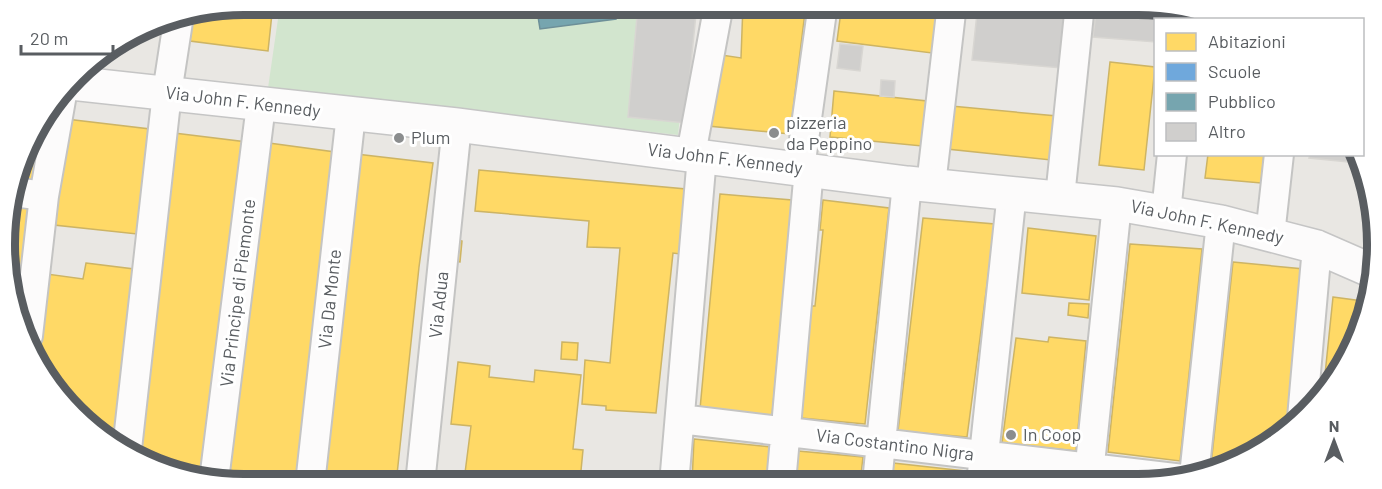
<svg xmlns="http://www.w3.org/2000/svg" width="1382" height="489" viewBox="0 0 1382 489" font-family="Barlow,sans-serif">
	<style>
		.green { fill: #d2e5ce }
		.homes { fill: #ffd966; stroke: #cdb464; stroke-width: 1.5 }
		.schools { fill: #6fa8dc; stroke: #6892b7; stroke-width: 1.5 }
		.public { fill: #76a5af; stroke: #6d8f98; stroke-width: 1.5 }
		.building { fill: #d0cfcd; stroke: #d8d6d2; stroke-width: 1.5 }
		.lines { fill: none; stroke-linecap: round; stroke-linejoin: round }
		.street-casing { stroke: #c4c4c3; stroke-width: 32 }
		.secondary-casing { stroke: #c5c5c5; stroke-width: 36 }
		.street { stroke: #fcfbfb; stroke-width: 28 }
		.secondary { stroke: #fcfbfb; stroke-width: 33 }
		.poi-dot { fill: #8b8d8e; stroke: #fff; stroke-width: 2 }
		.labels { text-anchor: middle; stroke-width: 6; stroke-linejoin: round; paint-order: stroke }
		.street-label { font-size: 18px; fill: #595d61; stroke: #fff }
		.poi-label { font-size: 18px; fill: #595d61; stroke: #fff; text-anchor: start }
		.rim { fill: none; stroke: #595d61; stroke-width: 8 }
	</style>
	<rect width="100%" height="100%" fill="#e9e7e3"/>
	<path class="green" d="M 280,5 L 692,5 L 678,135 L 268,88 Z"/>
	<path class="homes" d="M 244,4 L 273,4 L 268,51 L 190,41 L 193,13 Z
		M 743,4 L 806,4 L 790,134 L 708,126 L 715,54 L 741,58 Z
		M 842,4 L 938,4 L 932,53 L 837,41 Z
		M 1110,62 L 1155,67 L 1144,170 L 1099,165 Z
		M 834,91 L 927,101 L 922,146 L 830,137 Z
		M 951,106 L 1057,116 L 1051,160 L 947,149 Z
		M 41,119 L 34,182 L 18,180 L 36,125 Z
		M 66,119 L 150,129 L 137,234 L 54,225 Z
		M 174,133 L 247,142 L 204,479 L 182,476 L 136,453 Z
		M 269,143 L 335,152 L 297,484 L 244,484 L 226,482 Z
		M 356,154 L 433,163 L 419,267 L 396,484 L 321,484 Z
		M 1208,154 L 1264,154 L 1261,183 L 1205,178 Z
		M 479,170 L 686,189 L 680,254 L 673,253 L 656,413 L 606,410 L 606,406 L 582,404 L 585,360 L 610,363 L 620,248 L 587,247 L 589,221 L 475,211 Z
		M 720,194 L 792,200 L 772,416 L 700,409 Z
		M 823,200 L 889,208 L 865,424 L 801,418 L 811,306 L 815,306 L 823,230 L 820,230 Z
		M 10,204 L 29,206 L 22,267 L 8,265 L 7,213 Z
		M 923,218 L 995,224 L 967,437 L 898,431 Z
		M 1028,228 L 1096,236 L 1089,300 L 1022,293 Z
		M 454,239 L 462,241 L 460,262 L 451,261 Z
		M 1130,244 L 1202,249 L 1180,461 L 1108,452 Z
		M 1233,262 L 1304,269 L 1287,430 L 1226,467 L 1211,465 Z
		M 86,263 L 134,269 L 113,442 L 99,435 L 45,378 L 37,359 L 47,274 L 83,279 Z
		M 9,290 L 21,291 L 18,314 L 9,292 Z
		M 1333,297 L 1370,302 L 1369,307 L 1337,378 L 1323,394 Z
		M 1069,303 L 1089,304 L 1088,318 L 1068,315 Z
		M 1049,337 L 1086,341 L 1076,451 L 1002,443 L 1016,338 L 1048,342 Z
		M 562,342 L 578,343 L 577,360 L 561,359 Z
		M 458,362 L 490,366 L 489,377 L 534,382 L 535,370 L 581,375 L 573,449 L 583,450 L 580,481 L 530,476 L 530,480 L 465,473 L 471,426 L 451,424 Z
		M 694,439 L 771,447 L 768,483 L 692,483 Z
		M 798,451 L 863,457 L 860,483 L 795,483 Z
		M 893,463 L 965,471 L 963,483 L 890,483 Z
		M 996,476 L 1052,482 L 1060,483 L 996,483 Z"/>
	<path class="schools" d="M 149,28 L 148,37 L 135,36 Z"/>
	<path class="public" d="M 536,4 L 615,4 L 616,19 L 540,29 Z"/>
	<path class="building" d="M 697,4 L 685,123 L 628,117 L 638,5 Z
		M 978,4 L 1004,4 L 1067,11 L 1062,68 L 972,60 Z
		M 1097,4 L 1138,4 L 1168,9 L 1167,20 L 1156,20 L 1156,42 L 1093,37 Z
		M 840,44 L 863,46 L 860,71 L 837,68 Z
		M 881,80 L 895,81 L 894,97 L 880,96 Z
		M 1310,154 L 1356,154 L 1358,163 L 1309,158 Z"/>
	<g class="lines">
		<defs>
			<path id="street" d="M 1184,20 L 1185,11
				M 691,154 L 719,4
				M 800,168 L 823,4
				M 931,185 L 952,4
				M 14,192 L 44,196
				M 1060,197 L 1080,4
				M 1166,213 L 1172,154
				M 1270,235 L 1279,154
				M 28,336 L 44,196 L 62,94
				M 1302,418 L 1317,247
				M 680,419 L 1183,479
				M 127,449 L 167,93 L 179,15
				M 1194,476 L 1221,222
				M 214,480 L 261,105
				M 781,483 L 809,169
				M 877,483 L 907,183
				M 981,483 L 1012,192
				M 1088,483 L 1117,204
				M 310,484 L 351,114
				M 420,484 L 457,125
				M 674,484 L 702,156"/>
			<path id="secondary" d="M 71,83 L 457,125 L 907,183 L 1117,204 L 1221,222 L 1317,247 L 1372,271"/>
		</defs>
		<use href="#street" class="street-casing"/>
		<use href="#secondary" class="secondary-casing"/>
		<use href="#street" class="street"/>
		<use href="#secondary" class="secondary"/>
	</g>
	<g class="poi-dot">
		<circle cx="774" cy="133" r="6"/>
		<circle cx="399" cy="138" r="6"/>
		<circle cx="1011" cy="435" r="6"/>
	</g>
	<g class="labels">
		<g class="street-label">
			<text transform="translate(243 102) rotate(7)" y="6">Via John F. Kennedy</text>
			<text transform="translate(725 159) rotate(7)" y="6">Via John F. Kennedy</text>
			<text transform="translate(1207 222) rotate(12)" y="6">Via John F. Kennedy</text>
			<text transform="translate(238 293) rotate(-83)" y="6">Via Principe di Piemonte</text>
			<text transform="translate(330 299) rotate(-84)" y="6">Via Da Monte</text>
			<text transform="translate(439 305) rotate(-84)" y="6">Via Adua</text>
			<text transform="translate(895 445) rotate(7)" y="6">Via Costantino Nigra</text>
		</g>
		<g class="poi-label">
			<text x="786" y="129">pizzeria<tspan x="786" dy="21">da Peppino</tspan></text>
			<text x="411" y="144">Plum</text>
			<text x="1023" y="441">In Coop</text>
		</g>
	</g>
	<path d="M0 0H1382V489H0ZM244 15H1138A229 229 0 0 1 1367 244V245A229 229 0 0 1 1138 474H244A229 229 0 0 1 15 245V244A229 229 0 0 1 244 15Z" fill="#fff" fill-rule="evenodd"/>
	<path class="rim" d="M244 15H1138A229 229 0 0 1 1367 244V245A229 229 0 0 1 1138 474H244A229 229 0 0 1 15 245V244A229 229 0 0 1 244 15Z"/>
	<rect x="1154" y="18" width="210" height="138" fill="#ffffff" stroke="#bdbec0" stroke-width="1.5"/>
	<rect x="1166" y="33" width="30" height="18" fill="#ffd966" stroke="#bdbec0" stroke-width="1.5"/>
	<text x="1208" y="48" font-size="18" fill="#595d61">Abitazioni</text>
	<rect x="1166" y="63" width="30" height="18" fill="#6fa8dc" stroke="#bdbec0" stroke-width="1.5"/>
	<text x="1208" y="78" font-size="18" fill="#595d61">Scuole</text>
	<rect x="1166" y="93" width="30" height="18" fill="#76a5af" stroke="#bdbec0" stroke-width="1.5"/>
	<text x="1208" y="108" font-size="18" fill="#595d61">Pubblico</text>
	<rect x="1166" y="123" width="30" height="18" fill="#d0cfcd" stroke="#bdbec0" stroke-width="1.5"/>
	<text x="1208" y="138" font-size="18" fill="#595d61">Altro</text>
	<g transform="translate(1334 441)" stroke="#ffffff" stroke-width="4.5" paint-order="stroke">
	<path d="M0-4.5L10 22L0 15L-10 22Z" fill="#595d61"/>
	<text y="-9" font-size="16" font-weight="bold" text-anchor="middle" fill="#595d61">N</text>
	</g>
	<path d="M21 45v9h92v-9" fill="none" stroke="#595d61" stroke-width="3"/>
	<text x="30" y="45" font-size="18" fill="#595d61" stroke="#ffffff" stroke-width="4.5" paint-order="stroke">20 m</text>
</svg>
